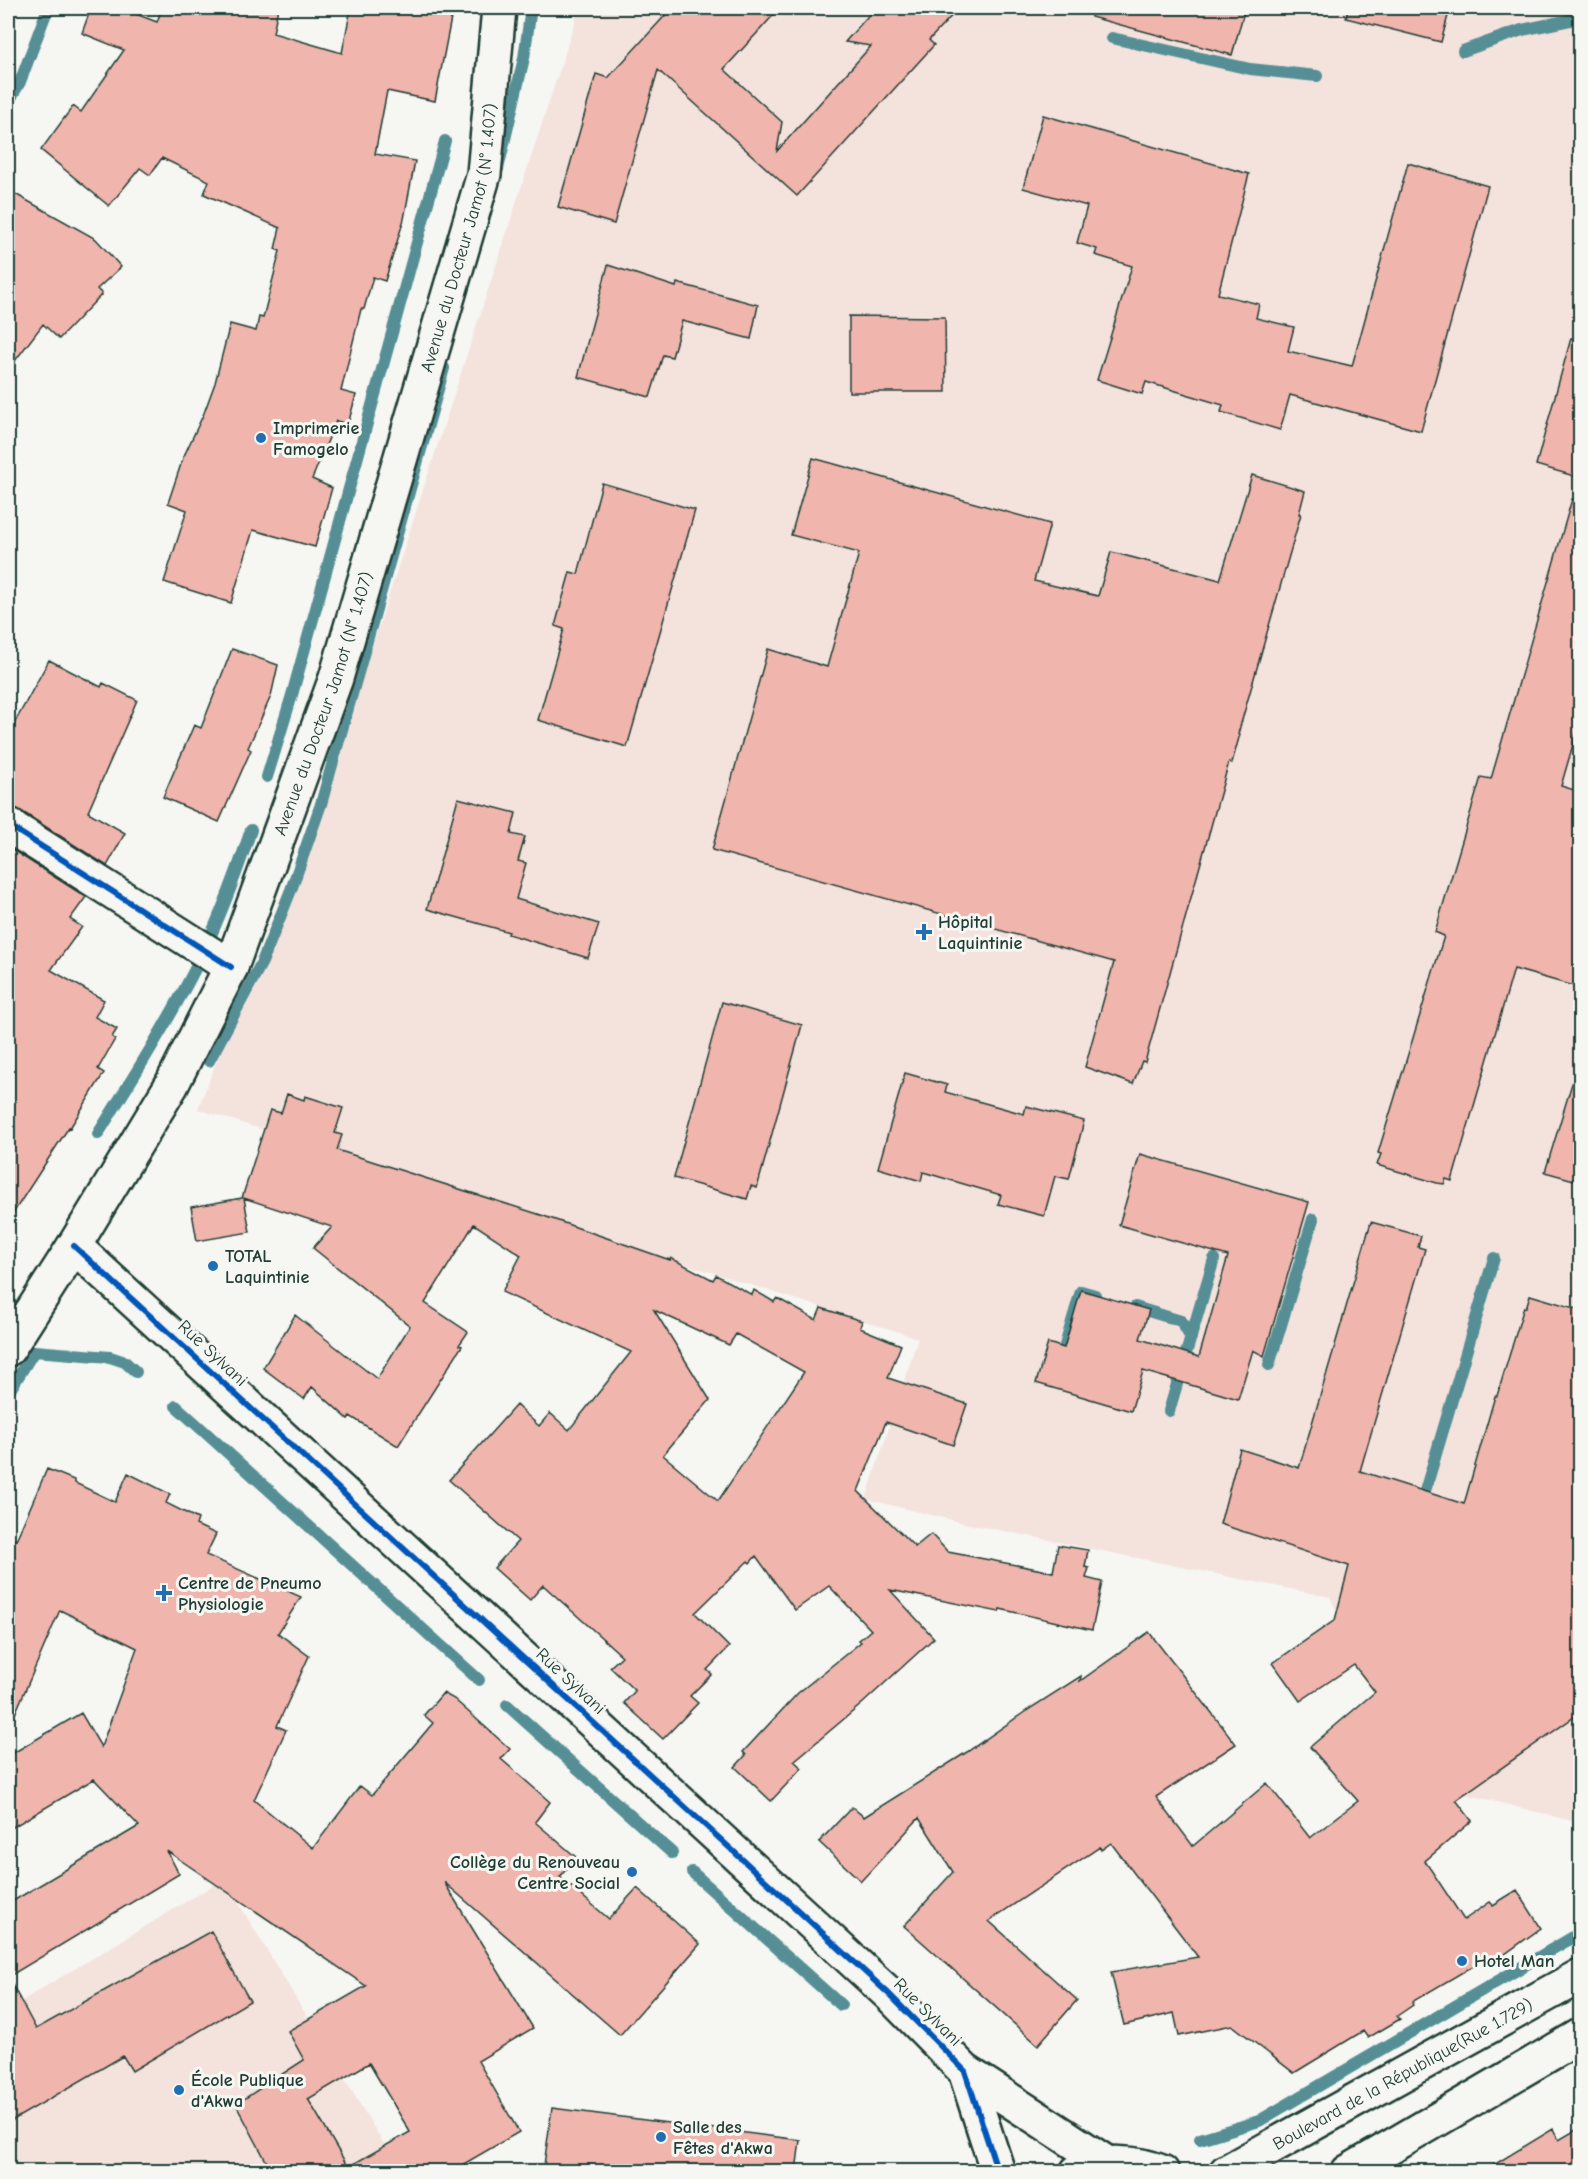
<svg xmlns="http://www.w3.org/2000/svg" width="1588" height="2179" viewBox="0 0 1588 2179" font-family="'Comic Neue',sans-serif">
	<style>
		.built { fill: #f4e2dd }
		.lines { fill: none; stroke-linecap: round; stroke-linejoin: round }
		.stream { stroke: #548f95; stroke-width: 12 }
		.building { fill: #f0b5ad; stroke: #1f3d34; stroke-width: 1.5; fill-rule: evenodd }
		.minor-casing { stroke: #1f3d34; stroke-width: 38 }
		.secondary-casing { stroke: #1f3d34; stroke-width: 38 }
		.primary-casing { stroke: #1f3d34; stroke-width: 38 }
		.minor { stroke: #f6f6f2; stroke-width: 33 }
		.secondary { stroke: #f6f6f2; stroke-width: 33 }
		.primary { stroke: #f6f6f2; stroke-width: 33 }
		.cycleway-casing { stroke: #f6f6f2; stroke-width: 10 }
		.cycleway { stroke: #0057b8; stroke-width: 6 }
		.poi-dot { fill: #1f6fb2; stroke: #f6f6f2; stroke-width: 2 }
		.labels { text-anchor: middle; stroke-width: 6; stroke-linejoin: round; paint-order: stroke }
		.street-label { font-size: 18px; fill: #1f3d34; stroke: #f6f6f2 }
		.poi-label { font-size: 18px; font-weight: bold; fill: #1f3d34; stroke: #f6f6f2; text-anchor: start }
	</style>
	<rect width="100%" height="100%" fill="#f6f6f2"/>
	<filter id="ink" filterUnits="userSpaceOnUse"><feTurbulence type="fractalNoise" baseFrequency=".0167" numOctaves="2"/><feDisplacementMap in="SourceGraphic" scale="12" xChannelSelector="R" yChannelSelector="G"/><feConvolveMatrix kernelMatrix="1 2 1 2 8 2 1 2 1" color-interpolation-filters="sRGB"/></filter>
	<g filter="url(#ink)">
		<path class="built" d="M 577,8 L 1580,8 L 1580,1823 L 1422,1783 L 1330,1597 L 964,1523 L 866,1499 L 918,1338 L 198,1109 L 337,755 L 577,16 Z
			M 224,1879 L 400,2171 L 8,2172 L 8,2009 Z"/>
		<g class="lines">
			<path class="stream" d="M 1112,38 L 1250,69 L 1317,76
				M 1463,51 L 1522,30 L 1580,18
				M 8,103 L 20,82 L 48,8
				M 498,169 L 524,58 L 531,8
				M 267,777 L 292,695 L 445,141
				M 209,1061 L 262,962 L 291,890 L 321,804 L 444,368
				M 98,1134 C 131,1081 165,1027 194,971 C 217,926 235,878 251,830
				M 1135,1307 L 1181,1321 L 1191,1338
				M 1064,1349 L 1081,1291 L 1095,1295
				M 1269,1365 L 1313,1219
				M 8,1393 L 34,1351 L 110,1357 L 125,1362 L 136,1372
				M 176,1406 L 479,1680
				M 1169,1411 L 1214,1259
				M 1425,1491 L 1494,1258
				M 507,1705 L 672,1853
				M 692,1872 L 841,2005
				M 1200,2139 L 1259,2121 L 1580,1933"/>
		</g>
		<path class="building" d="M 91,8 L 120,8 L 157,22 L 162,8 L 278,8 L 273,33 L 342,53 L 351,8 L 453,8 L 435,101 L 387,91 L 375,154 L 415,161 L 404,219 L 385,281 L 373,277 L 364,309 L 361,309 L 341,391 L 356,395 L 348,424 L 336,421 L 312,479 L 332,488 L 315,547 L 253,530 L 231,603 L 164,582 L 187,510 L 168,503 L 183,458 L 204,413 L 215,383 L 230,324 L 256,331 L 259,317 L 263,318 L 280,251 L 275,249 L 280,228 L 204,194 L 209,181 L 162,158 L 150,175 L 140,168 L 109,206 L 41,150 L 73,106 L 81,112 L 124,50 L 82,33 Z
			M 672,8 L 780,8 L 724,69 L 782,122 L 777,151 L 871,46 L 845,42 L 875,8 L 959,8 L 929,40 L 934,45 L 797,196 L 658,70 L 614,224 L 558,207 L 596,74 L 608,78 Z
			M 1092,8 L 1245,8 L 1232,55 L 1091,17 Z
			M 1348,8 L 1450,8 L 1441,42 L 1346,18 Z
			M 1043,115 L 1249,174 L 1218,294 L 1259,304 L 1256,318 L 1294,327 L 1288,351 L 1352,366 L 1408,163 L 1488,186 L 1421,431 L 1290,395 L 1280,430 L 1221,412 L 1223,405 L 1146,382 L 1142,394 L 1097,380 L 1132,266 L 1095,255 L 1097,249 L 1077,243 L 1087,206 L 1023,188 Z
			M 8,190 L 96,239 L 121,267 L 97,289 L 102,294 L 59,339 L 43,324 L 8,370 Z
			M 608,265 L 676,287 L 677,283 L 758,305 L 751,339 L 682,321 L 672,357 L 663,355 L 650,397 L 578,377 Z
			M 849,316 L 945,317 L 946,392 L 849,392 Z
			M 1571,338 L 1581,339 L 1581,478 L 1536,465 Z
			M 813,458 L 1050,524 L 1034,581 L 1098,596 L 1111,552 L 1220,580 L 1252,475 L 1305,491 L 1299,514 L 1301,514 L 1238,734 L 1240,734 L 1232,763 L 1229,762 L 1145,1062 L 1142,1061 L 1133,1084 L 1085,1067 L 1114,962 L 712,850 L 768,649 L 827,667 L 859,553 L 791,535 Z
			M 602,483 L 695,510 L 627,747 L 538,720 L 564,629 L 555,626 L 570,572 L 578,574 Z
			M 1572,499 L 1581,500 L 1581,717 L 1561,786 L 1581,792 L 1581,988 L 1514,969 L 1452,1181 L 1446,1179 L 1444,1184 L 1437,1183 L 1377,1165 L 1381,1154 L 1378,1153 L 1444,936 L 1435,932 L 1481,777 L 1491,779 Z
			M 232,649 L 278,665 L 271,696 L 248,748 L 251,750 L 219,822 L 163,797 L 194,725 L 201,728 Z
			M 49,660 L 101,687 L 103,683 L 137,700 L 88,812 L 125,833 L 107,866 L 18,809 L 8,806 L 8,735 Z
			M 458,798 L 516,813 L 511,834 L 525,837 L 518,861 L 526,863 L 516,899 L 599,924 L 588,958 L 508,934 L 509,932 L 427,909 Z
			M 8,847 L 86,897 L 70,919 L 82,927 L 51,970 L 104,1000 L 95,1017 L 117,1029 L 112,1037 L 115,1039 L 98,1069 L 104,1073 L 70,1128 L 69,1127 L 8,1221 Z
			M 722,1002 L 802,1025 L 757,1188 L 751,1186 L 747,1199 L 674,1178 Z
			M 905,1073 L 947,1085 L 945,1092 L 1024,1114 L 1026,1106 L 1084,1121 L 1069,1179 L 1055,1176 L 1044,1216 L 998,1204 L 1001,1195 L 923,1172 L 921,1181 L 878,1168 Z
			M 1573,1080 L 1581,1081 L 1581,1182 L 1545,1172 Z
			M 287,1094 L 304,1100 L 305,1096 L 343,1108 L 335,1133 L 342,1135 L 337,1150 L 541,1215 L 670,1260 L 671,1258 L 713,1280 L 716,1275 L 752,1295 L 754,1290 L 774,1302 L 777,1298 L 816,1320 L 821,1308 L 862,1321 L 860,1328 L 901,1345 L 888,1378 L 967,1404 L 953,1445 L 886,1422 L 858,1491 L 915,1547 L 931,1534 L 948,1552 L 1053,1572 L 1058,1545 L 1088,1550 L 1085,1567 L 1089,1568 L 1086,1578 L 1102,1582 L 1092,1630 L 1000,1609 L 999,1612 L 890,1590 L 934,1638 L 863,1703 L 794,1761 L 802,1768 L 771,1801 L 735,1767 L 746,1755 L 743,1752 L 798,1693 L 861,1642 L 859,1640 L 871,1630 L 829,1586 L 795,1610 L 756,1556 L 750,1563 L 748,1561 L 695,1613 L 729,1647 L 707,1670 L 712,1674 L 690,1696 L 698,1703 L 663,1739 L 624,1703 L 635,1691 L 610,1667 L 622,1656 L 543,1585 L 530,1600 L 494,1568 L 518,1541 L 449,1480 L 516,1405 L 539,1426 L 550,1413 L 569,1430 L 631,1352 L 502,1292 L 521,1255 L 474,1224 L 425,1303 L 468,1332 L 459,1345 L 462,1346 L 398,1446 L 350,1416 L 348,1419 L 312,1387 L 304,1399 L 263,1368 L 295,1315 L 377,1379 L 410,1326 L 313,1248 L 332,1227 L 244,1198 L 250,1232 L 197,1241 L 191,1207 L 242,1198 L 270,1110 L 281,1113 ZM 654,1310 L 729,1345 L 736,1334 L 804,1372 L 718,1501 L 663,1455 L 710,1400 Z
			M 1140,1154 L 1309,1202 L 1264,1356 L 1253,1350 L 1238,1399 L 1143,1371 L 1131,1411 L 1036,1383 L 1048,1343 L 1064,1348 L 1081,1290 L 1149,1310 L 1140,1339 L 1199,1357 L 1228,1256 L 1119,1225 Z
			M 1371,1222 L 1421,1236 L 1418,1247 L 1425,1249 L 1360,1471 L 1464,1504 L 1495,1396 L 1497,1396 L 1524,1307 L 1526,1308 L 1530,1295 L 1581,1310 L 1581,1712 L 1456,1800 L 1472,1821 L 1425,1861 L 1464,1920 L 1490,1902 L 1493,1905 L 1517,1890 L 1541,1928 L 1494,1962 L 1490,1956 L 1415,2000 L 1412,2003 L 1413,2005 L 1397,2016 L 1400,2019 L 1368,2038 L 1363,2031 L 1294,2073 L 1232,2025 L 1179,2036 L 1174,2013 L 1124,2025 L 1111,1972 L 1198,1957 L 1111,1843 L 1101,1850 L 1100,1847 L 989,1921 L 1077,2000 L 1038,2045 L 904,1926 L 953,1872 L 919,1818 L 861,1881 L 819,1842 L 852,1807 L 864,1817 L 967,1752 L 1026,1711 L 1081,1676 L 1080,1681 L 1149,1632 L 1236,1744 L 1156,1797 L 1193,1846 L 1267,1783 L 1310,1838 L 1358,1801 L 1310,1747 L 1375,1692 L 1354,1665 L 1300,1701 L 1273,1663 L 1335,1620 L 1349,1566 L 1220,1524 L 1240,1449 L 1299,1468 Z
			M 47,1469 L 74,1480 L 75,1483 L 115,1502 L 128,1473 L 170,1494 L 166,1503 L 198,1519 L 196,1525 L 216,1534 L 206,1555 L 301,1597 L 278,1633 L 309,1656 L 277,1726 L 286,1730 L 254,1800 L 313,1848 L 360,1786 L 372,1795 L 433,1723 L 424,1715 L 443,1693 L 454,1699 L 510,1749 L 501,1759 L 550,1802 L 535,1822 L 576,1857 L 560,1877 L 609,1919 L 637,1888 L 700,1944 L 620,2035 L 444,1882 L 533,2028 L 478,2061 L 519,2132 L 450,2172 L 272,2172 L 236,2104 L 304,2060 L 288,2031 L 366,1986 L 167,1851 L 179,1874 L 8,1977 L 8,1904 L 139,1826 L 94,1779 L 8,1830 L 8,1756 L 81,1713 L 101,1747 L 137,1648 L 60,1610 L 8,1730 L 8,1538 L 16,1540 ZM 369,2063 L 410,2132 L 348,2167 L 308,2099 Z
			M 211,1931 L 250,2001 L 132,2071 L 123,2056 L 8,2123 L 8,1977 L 36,2029 Z
			M 552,2108 L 800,2140 L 796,2172 L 543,2172 Z
			M 1581,2127 L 1581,2172 L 1482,2172 L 1553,2129 L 1559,2140 Z"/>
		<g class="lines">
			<defs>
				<path id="minor" d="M 8,825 L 231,967
					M 74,1246 L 889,1994 L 965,2071 L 998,2172
					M 965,2071 L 1108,2164"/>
				<g id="secondary">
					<path id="s1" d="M 8,1349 L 74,1246 L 171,1086 L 231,967 L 336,678 L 484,174 L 499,8"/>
				</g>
				<g id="primary">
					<path d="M 1077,2172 C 1100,2159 1138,2162 1162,2172"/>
					<path id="s2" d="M 1226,2172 L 1580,1976"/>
					<path d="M 1348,2172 L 1580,2036"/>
				</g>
			</defs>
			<use href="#minor" class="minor-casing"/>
			<use href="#secondary" class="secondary-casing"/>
			<use href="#primary" class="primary-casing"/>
			<use href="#minor" class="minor"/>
			<use href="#secondary" class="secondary"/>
			<use href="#primary" class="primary"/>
			<defs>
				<path id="cycleway" d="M 8,825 L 231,967
					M 74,1246 L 889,1994 L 965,2071 L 998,2172"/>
			</defs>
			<use href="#cycleway" class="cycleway-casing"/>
			<use href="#cycleway" class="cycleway"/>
		</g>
	</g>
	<g class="poi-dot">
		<circle cx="261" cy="438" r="6"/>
		<path d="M921 923h6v6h6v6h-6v6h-6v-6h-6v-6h6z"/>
		<circle cx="213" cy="1266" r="6"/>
		<path d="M161 1584h6v6h6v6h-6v6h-6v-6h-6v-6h6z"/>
		<circle cx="632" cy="1872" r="6"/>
		<circle cx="1462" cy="1961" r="6"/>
		<circle cx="179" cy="2090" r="6"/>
		<circle cx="661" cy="2137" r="6"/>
	</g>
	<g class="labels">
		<g class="street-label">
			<text dy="6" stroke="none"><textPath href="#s1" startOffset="1208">Avenue du Docteur Jamot (N° 1.407)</textPath></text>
			<text dy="6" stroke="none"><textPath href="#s1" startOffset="722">Avenue du Docteur Jamot (N° 1.407)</textPath></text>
			<text transform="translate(213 1353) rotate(43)" y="6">Rue Sylvani</text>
			<text transform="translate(571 1681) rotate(43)" y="6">Rue Sylvani</text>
			<text transform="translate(928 2012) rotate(45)" y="6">Rue Sylvani</text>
			<text dy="6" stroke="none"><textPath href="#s2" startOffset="202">Boulevard de la République(Rue 1.729)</textPath></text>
		</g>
		<g class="poi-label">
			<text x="273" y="434">Imprimerie<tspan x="273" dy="21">Famogelo</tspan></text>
			<text x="938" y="928">Hôpital<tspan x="938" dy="21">Laquintinie</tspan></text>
			<text x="225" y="1262">TOTAL<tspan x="225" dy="21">Laquintinie</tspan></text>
			<text x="178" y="1589">Centre de Pneumo<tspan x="178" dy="21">Physiologie</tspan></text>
			<text x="620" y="1868" text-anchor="end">Collège du Renouveau<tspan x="620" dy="21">Centre Social</tspan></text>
			<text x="1474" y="1967">Hotel Man</text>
			<text x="191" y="2086">École Publique<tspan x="191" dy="21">d'Akwa</tspan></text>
			<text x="673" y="2133">Salle des<tspan x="673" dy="21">Fêtes d'Akwa</tspan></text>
		</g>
	</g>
	<rect width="1588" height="2179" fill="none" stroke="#f6f6f2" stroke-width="30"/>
	<rect x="15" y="15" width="1558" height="2149" fill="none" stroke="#1f3d34" stroke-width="2" filter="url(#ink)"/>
</svg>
